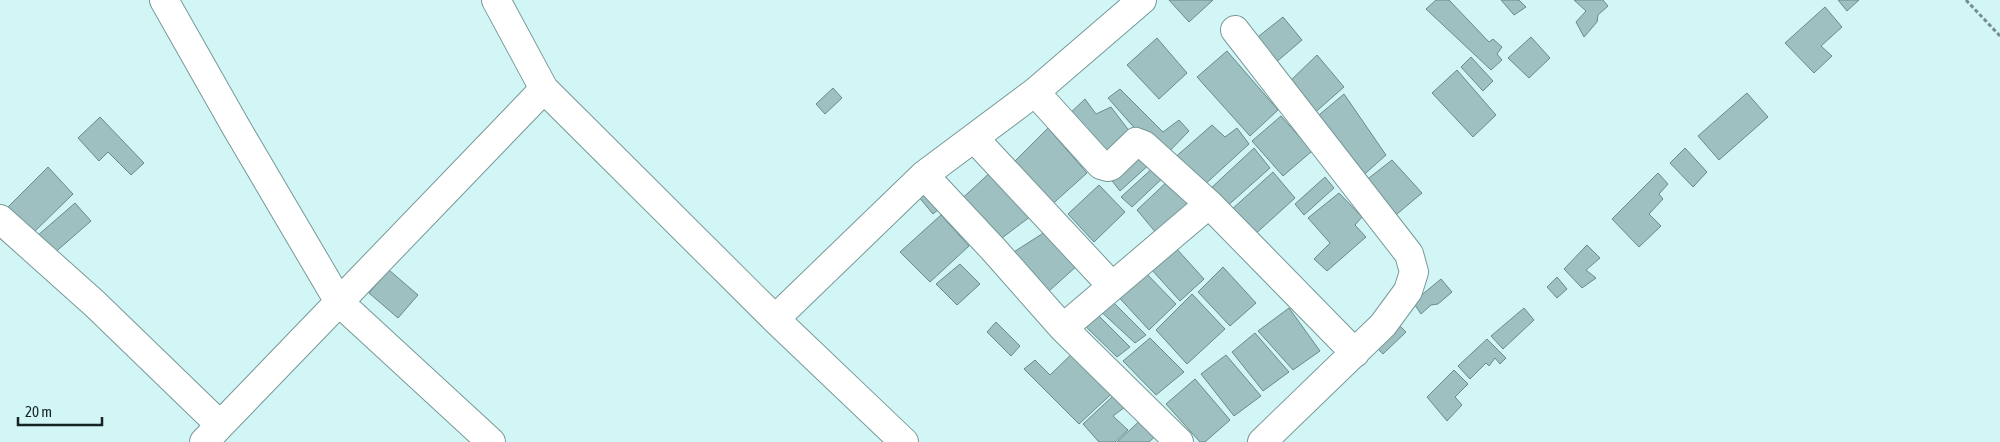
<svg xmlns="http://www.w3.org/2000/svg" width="2000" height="442" viewBox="0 0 2000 442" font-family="'Asap Condensed',sans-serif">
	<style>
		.building { fill: #9ec0c1; stroke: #6a8a8b }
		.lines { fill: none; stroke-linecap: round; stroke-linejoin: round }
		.street-casing { stroke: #789999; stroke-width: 30 }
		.path { stroke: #768e8e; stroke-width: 3; stroke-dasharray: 4 2.5; stroke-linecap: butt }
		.street { stroke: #fff; stroke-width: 28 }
	</style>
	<rect width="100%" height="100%" fill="#d2f5f5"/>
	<path class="building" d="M 1169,0 L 1213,0 L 1189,22 Z
		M 1436,0 L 1449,0 L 1489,42 L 1493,39 L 1502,47 L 1497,54 L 1502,60 L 1491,70 L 1426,9 Z
		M 1501,0 L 1519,0 L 1526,7 L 1514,15 Z
		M 1574,0 L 1603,0 L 1608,6 L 1598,15 L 1597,22 L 1584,37 L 1576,22 L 1586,11 Z
		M 1838,0 L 1859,0 L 1847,11 Z
		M 1825,7 L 1842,27 L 1821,46 L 1832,56 L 1814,73 L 1785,43 Z
		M 1283,17 L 1302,40 L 1274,64 L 1254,40 Z
		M 1531,37 L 1550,58 L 1529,78 L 1508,58 Z
		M 1157,38 L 1187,73 L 1159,99 L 1127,65 Z
		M 1227,51 L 1278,110 L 1250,136 L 1197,77 Z
		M 1317,55 L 1344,87 L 1311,116 L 1286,85 Z
		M 1471,57 L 1493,81 L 1483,91 L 1461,67 Z
		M 1457,70 L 1496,115 L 1473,137 L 1432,93 Z
		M 833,88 L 842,98 L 825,114 L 816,104 Z
		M 1120,89 L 1163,132 L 1179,120 L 1189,131 L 1162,159 L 1108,98 Z
		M 1747,93 L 1768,117 L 1719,160 L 1698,136 Z
		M 1344,94 L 1386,155 L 1358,180 L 1313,120 Z
		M 1085,99 L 1096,114 L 1111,107 L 1130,132 L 1102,156 L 1066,117 Z
		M 1281,116 L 1312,151 L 1283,176 L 1252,141 Z
		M 100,117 L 144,163 L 131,175 L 108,152 L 99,161 L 78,138 Z
		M 1212,125 L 1225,137 L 1237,128 L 1249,144 L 1201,188 L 1172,160 Z
		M 1048,128 L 1087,173 L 1048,208 L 1008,168 Z
		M 1140,148 L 1152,162 L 1120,191 L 1109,177 Z
		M 1254,148 L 1270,168 L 1225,208 L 1209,190 Z
		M 1685,148 L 1707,172 L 1693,187 L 1670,163 Z
		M 1392,160 L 1422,193 L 1391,219 L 1360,185 Z
		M 1156,165 L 1167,174 L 1132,207 L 1121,197 Z
		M 48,167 L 73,194 L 29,237 L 6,209 Z
		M 994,169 L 1035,213 L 994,244 L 955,205 Z
		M 1273,172 L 1295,198 L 1252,237 L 1230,211 Z
		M 1658,173 L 1668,184 L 1659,194 L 1663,199 L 1649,214 L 1661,226 L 1639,247 L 1612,219 Z
		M 1325,177 L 1334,188 L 1304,215 L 1295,204 Z
		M 1171,178 L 1193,202 L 1157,234 L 1137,210 Z
		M 1099,185 L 1125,212 L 1094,242 L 1068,214 Z
		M 913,190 L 946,203 L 933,214 Z
		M 1339,193 L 1362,217 L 1355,225 L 1366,237 L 1327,271 L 1314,259 L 1330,243 L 1308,218 Z
		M 75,203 L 91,221 L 52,255 L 37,236 Z
		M 941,215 L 969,246 L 930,282 L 900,252 Z
		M 1045,232 L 1057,248 L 1065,244 L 1079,264 L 1039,300 L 1006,257 Z
		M 1587,245 L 1600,258 L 1586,270 L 1596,278 L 1582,288 L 1564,269 Z
		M 1175,247 L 1204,279 L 1180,301 L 1151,269 Z
		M 960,264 L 980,284 L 957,305 L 936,284 Z
		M 1223,267 L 1256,303 L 1230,326 L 1198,292 Z
		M 1141,268 L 1176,304 L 1149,330 L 1114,292 Z
		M 389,270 L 418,295 L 398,318 L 369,293 Z
		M 1557,277 L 1567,289 L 1557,298 L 1547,287 Z
		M 1441,279 L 1452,292 L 1438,304 L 1431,305 L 1421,314 L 1413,302 Z
		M 1192,294 L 1225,329 L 1187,364 L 1156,330 Z
		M 1107,296 L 1146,335 L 1135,343 L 1096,307 Z
		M 1289,308 L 1320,351 L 1293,370 L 1258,331 Z
		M 1524,308 L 1534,320 L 1503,349 L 1491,336 Z
		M 1092,309 L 1130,347 L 1117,357 L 1081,322 Z
		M 1393,319 L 1406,332 L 1383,354 L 1370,341 Z
		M 996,322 L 1020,346 L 1011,356 L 987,332 Z
		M 1255,333 L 1289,372 L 1263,391 L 1232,352 Z
		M 1150,338 L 1184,372 L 1156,395 L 1123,361 Z
		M 1487,339 L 1506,358 L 1500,364 L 1495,358 L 1489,366 L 1486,363 L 1470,379 L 1458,366 Z
		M 1080,346 L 1119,387 L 1079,424 L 1024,369 L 1035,360 L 1050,375 Z
		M 1226,355 L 1261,396 L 1234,416 L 1201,374 Z
		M 1454,370 L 1468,384 L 1455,397 L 1462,405 L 1447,421 L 1427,397 Z
		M 1195,379 L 1230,420 L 1205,442 L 1200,442 L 1166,404 Z
		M 1114,395 L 1125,407 L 1113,416 L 1128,430 L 1115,442 L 1099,442 L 1083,424 Z
		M 1146,415 L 1160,432 L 1149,442 L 1117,442 Z"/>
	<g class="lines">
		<defs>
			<path id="street" d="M 164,0 L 236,127 L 339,302 L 204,442
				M 496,0 L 544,89 L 775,319 L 904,442
				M 1235,30 L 1409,254 L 1414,272 L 1408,291 L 1383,325 L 1262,442
				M 1035,92 L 1101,165 L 1108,167 L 1111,166 L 1136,142 L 1144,145 L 1209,204 L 1355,353
				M 974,138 L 1112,286
				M 924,175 L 995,251 L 1063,328 L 1179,442
				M 0,219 L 95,304 L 220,425
				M 775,319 L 924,175 L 1035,92 L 1142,0
				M 1063,328 L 1209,204
				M 491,442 L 339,302 L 544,89"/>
		</defs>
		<use href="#street" class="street-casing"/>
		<path class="path" d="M 1966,0 L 2000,36"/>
		<use href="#street" class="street"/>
	</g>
	<path d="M18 417v8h84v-8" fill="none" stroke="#162323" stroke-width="2.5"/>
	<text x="25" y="417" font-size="15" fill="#162323" stroke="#d2f5f5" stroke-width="4" paint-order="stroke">20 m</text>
</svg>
